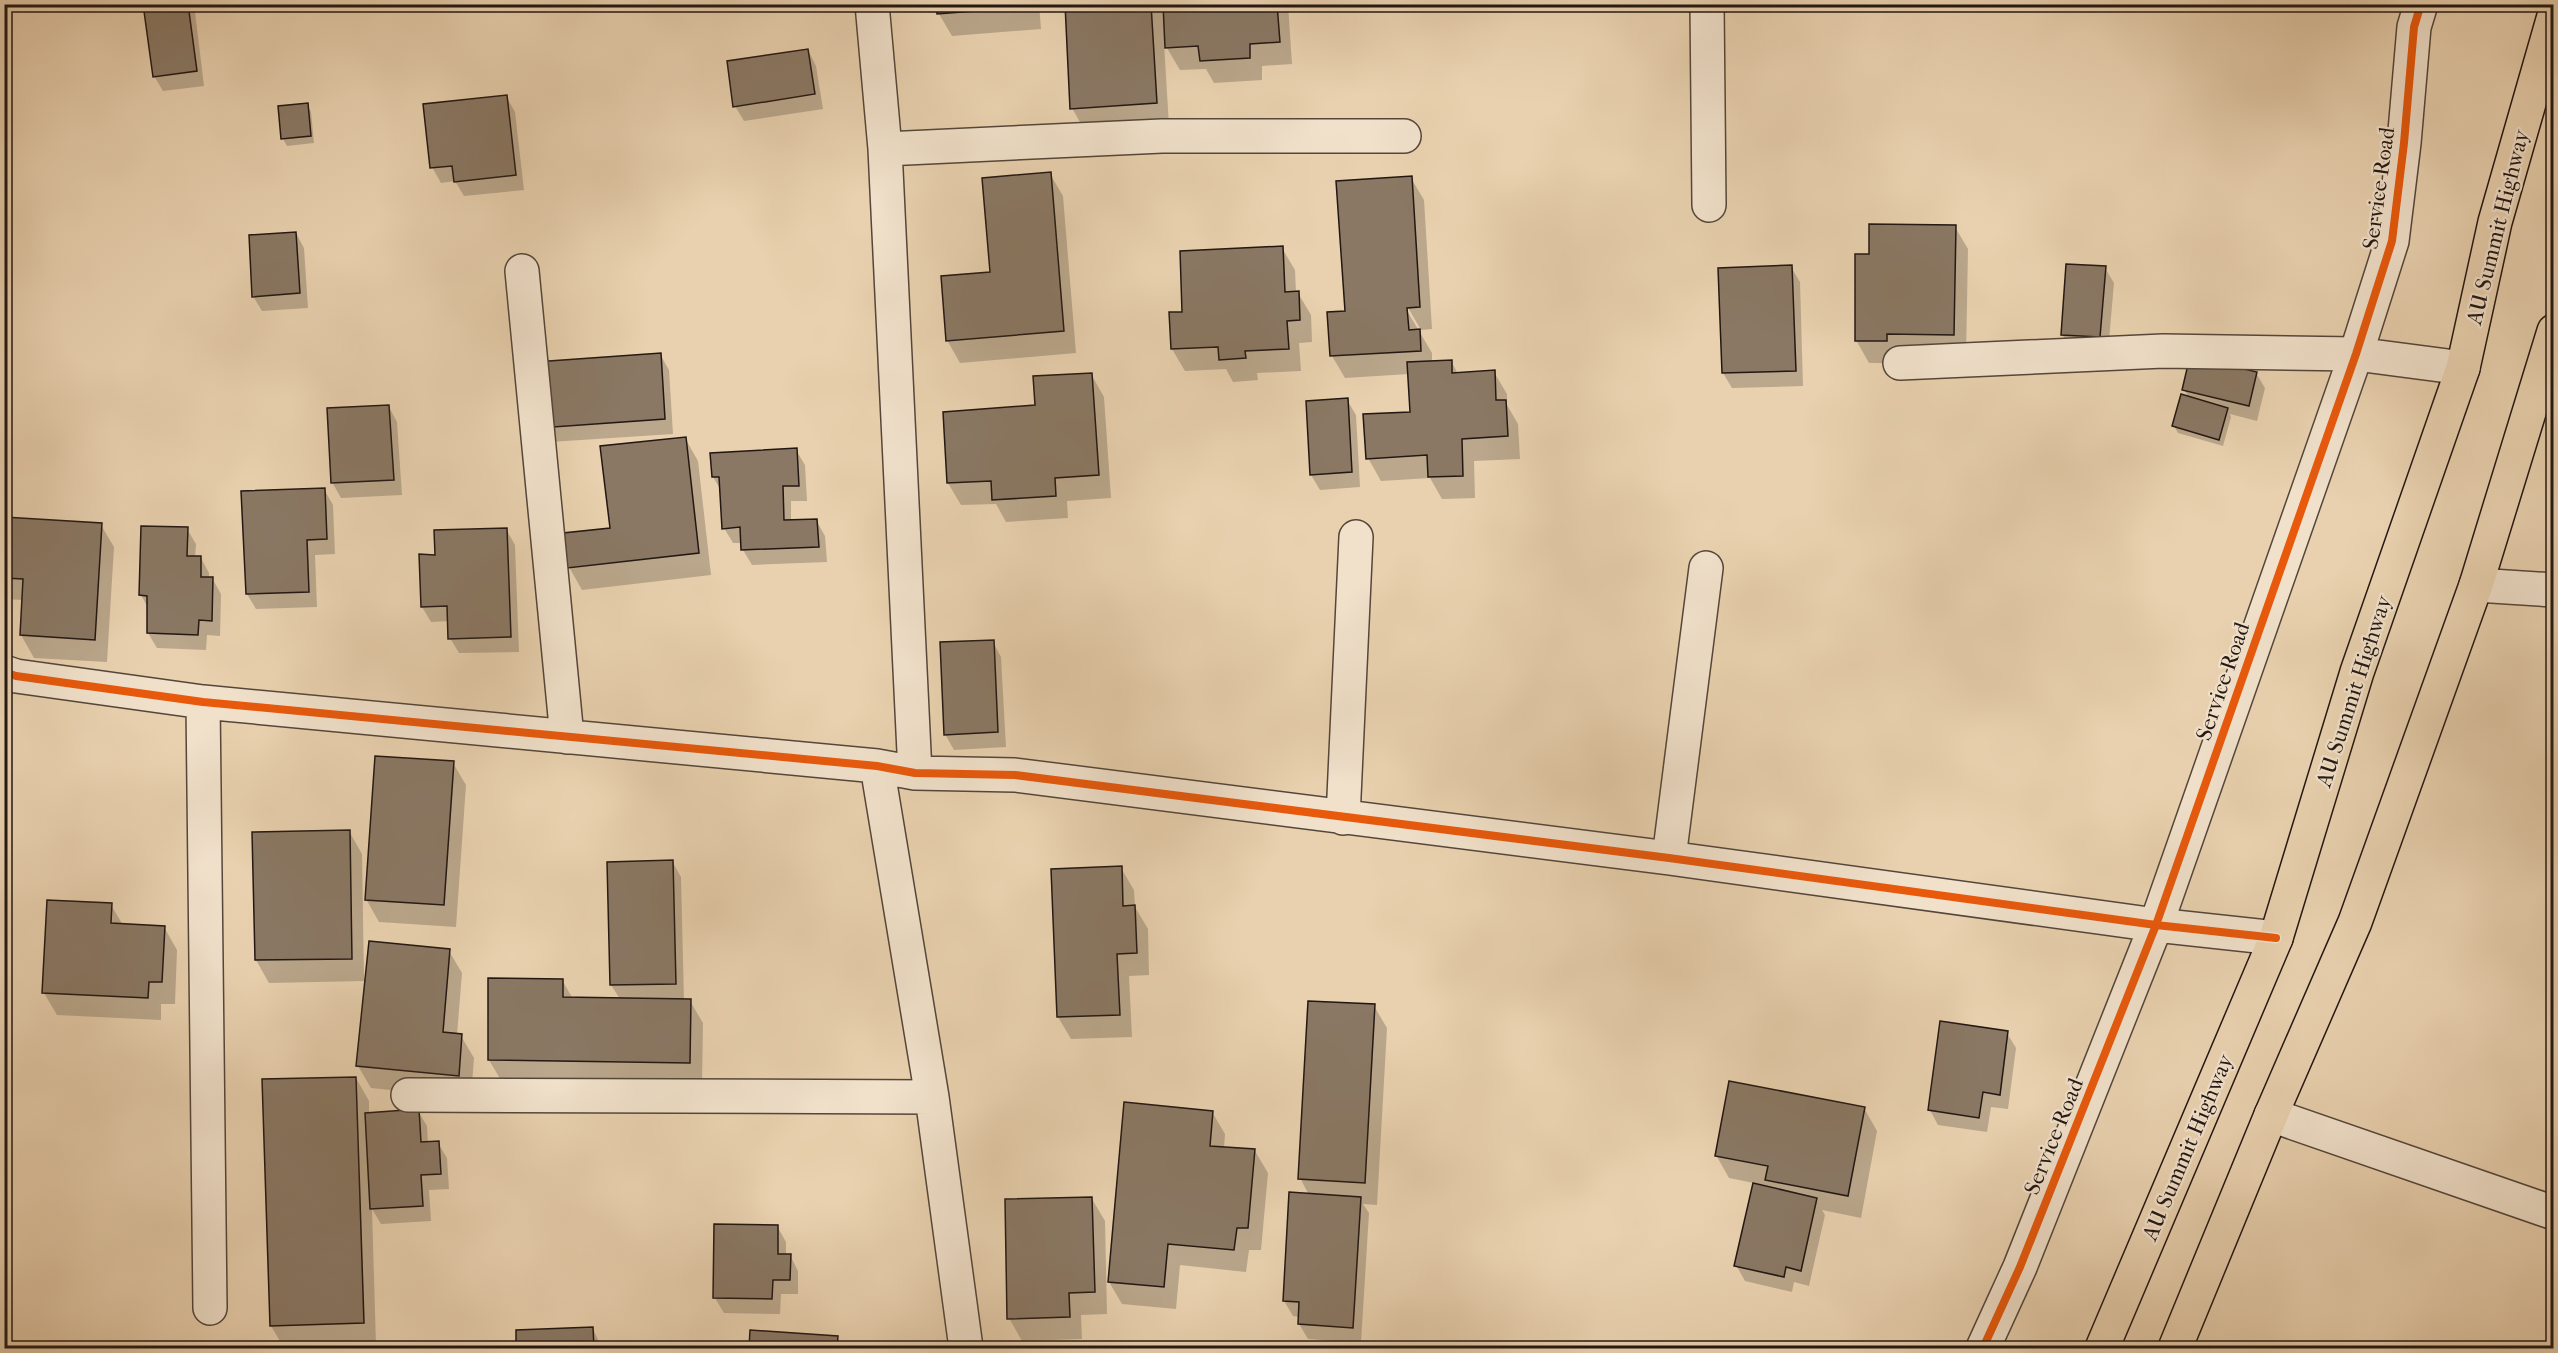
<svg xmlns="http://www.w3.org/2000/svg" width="2558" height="1353" viewBox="0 0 2558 1353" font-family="'IM FELL French Canon',serif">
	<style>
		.shadow { fill: #0003 }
		.building { fill: #8a7864; stroke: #231713; stroke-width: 1.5 }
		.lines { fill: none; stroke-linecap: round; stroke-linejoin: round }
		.street-casing { stroke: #54463a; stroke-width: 36 }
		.primary-casing { stroke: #231713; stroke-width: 36 }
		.street { stroke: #f1e1cb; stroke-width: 33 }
		.primary { stroke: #e9d1af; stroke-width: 33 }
		.cycleway-casing { stroke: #f1e1cb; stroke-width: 11 }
		.cycleway { stroke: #e8590c; stroke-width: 8 }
		.labels { text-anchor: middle; stroke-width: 4.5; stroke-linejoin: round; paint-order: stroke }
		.street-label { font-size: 22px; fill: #231713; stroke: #f1e1cb }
	</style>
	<rect width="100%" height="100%" fill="#e9d1af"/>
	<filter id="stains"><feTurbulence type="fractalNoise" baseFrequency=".00333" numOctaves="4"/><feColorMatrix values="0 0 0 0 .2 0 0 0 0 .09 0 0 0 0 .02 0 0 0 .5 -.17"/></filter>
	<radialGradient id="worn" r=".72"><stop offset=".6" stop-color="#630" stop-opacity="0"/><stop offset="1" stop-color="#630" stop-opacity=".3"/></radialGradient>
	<path class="shadow" d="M 145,4 L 194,4 L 204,86 L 163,91 L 154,76 Z
		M 938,4 L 1039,4 L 1041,29 L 952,36 L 939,14 Z
		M 1066,4 L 1288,4 L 1292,64 L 1262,66 L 1262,80 L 1214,83 L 1206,69 L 1180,70 L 1164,43 L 1169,126 L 1085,131 L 1072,108 Z
		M 808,50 L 816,66 L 823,109 L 744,121 L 735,106 Z
		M 506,96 L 515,112 L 524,190 L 464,196 L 455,181 L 441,183 L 432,167 Z
		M 307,105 L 311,112 L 314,143 L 287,146 L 283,139 L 279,107 Z
		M 1050,174 L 1063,196 L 1076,353 L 960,363 L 947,340 L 991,273 Z
		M 1411,178 L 1424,200 L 1432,329 L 1421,330 L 1404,301 L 1402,302 L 1432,353 L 1432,362 L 1451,361 L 1458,374 L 1494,372 L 1507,394 L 1507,405 L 1518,424 L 1520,459 L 1474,461 L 1475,498 L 1442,499 L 1430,478 L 1381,481 L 1368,458 L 1411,413 L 1409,374 L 1345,378 L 1332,356 L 1346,313 Z
		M 1955,227 L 1968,249 L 1966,357 L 1899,363 L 1869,363 L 1856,340 L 1870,256 Z
		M 296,233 L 304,248 L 308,308 L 262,311 L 253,296 Z
		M 1282,248 L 1295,270 L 1296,293 L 1298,293 L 1311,315 L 1312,342 L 1299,343 L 1301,371 L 1257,373 L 1258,380 L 1233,382 L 1226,369 L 1185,371 L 1172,349 L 1184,313 Z
		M 1791,267 L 1800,282 L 1803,386 L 1732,388 L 1723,373 Z
		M 2105,268 L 2114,283 L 2108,352 L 2071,350 L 2062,334 Z
		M 660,354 L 669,370 L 673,434 L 550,442 L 541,427 Z
		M 2256,373 L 2265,388 L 2257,421 L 2230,414 L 2231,417 L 2223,446 L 2178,433 L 2174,426 L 2189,398 L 2184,389 Z
		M 1091,374 L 1104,397 L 1111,498 L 1067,501 L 1068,518 L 1006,522 L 996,504 L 961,505 L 948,483 L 1036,407 Z
		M 1347,400 L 1356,415 L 1360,487 L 1320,490 L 1311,475 Z
		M 389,407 L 397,422 L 402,495 L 341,498 L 332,482 Z
		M 685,438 L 698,461 L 711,575 L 582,590 L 569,567 L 612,529 Z
		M 796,450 L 805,465 L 807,501 L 791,501 L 791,521 L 816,520 L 825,536 L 827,562 L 752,565 L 743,550 L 742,543 L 733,543 L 724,528 L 722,492 L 713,477 L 712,454 Z
		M 324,489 L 333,505 L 335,554 L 315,555 L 317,607 L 256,609 L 247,594 L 243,493 Z
		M 4,518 L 101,525 L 114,547 L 107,662 L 34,658 L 21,635 L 23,600 L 4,599 Z
		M 187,529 L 196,544 L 195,557 L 201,558 L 209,573 L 209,578 L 212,578 L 221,594 L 220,636 L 207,635 L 206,650 L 157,648 L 148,633 L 148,608 L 141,595 Z
		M 506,529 L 515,545 L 519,652 L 459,653 L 450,638 L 449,621 L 431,622 L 422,607 L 436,556 Z
		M 993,642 L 1001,657 L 1006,747 L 954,750 L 945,734 Z
		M 453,763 L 466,785 L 456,927 L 379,922 L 366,899 Z
		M 349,831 L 362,854 L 364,978 L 449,951 L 462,973 L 457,1035 L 461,1036 L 474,1058 L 471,1098 L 371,1088 L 358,1066 L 366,981 L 269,983 L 256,960 L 253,833 Z
		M 672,861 L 681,877 L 684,1001 L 690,1001 L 703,1023 L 702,1085 L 502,1082 L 489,1060 L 562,980 L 573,999 L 620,999 L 611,985 Z
		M 1121,868 L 1134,890 L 1135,907 L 1148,929 L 1149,975 L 1129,976 L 1132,1037 L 1071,1039 L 1058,1017 Z
		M 111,905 L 123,925 L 164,927 L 177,950 L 175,1004 L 161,1004 L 161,1020 L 57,1015 L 44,993 Z
		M 1374,1006 L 1387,1028 L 1377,1205 L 1363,1204 L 1369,1213 L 1361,1343 L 1308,1339 L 1299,1324 L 1300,1317 L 1293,1316 L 1284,1301 L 1291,1194 L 1309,1195 L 1300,1178 Z
		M 2007,1033 L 2016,1048 L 2008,1109 L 1991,1107 L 1987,1132 L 1938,1125 L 1930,1110 Z
		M 356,1078 L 369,1101 L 369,1114 L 418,1111 L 427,1126 L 428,1143 L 438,1143 L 447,1158 L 449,1189 L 429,1190 L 431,1221 L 381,1224 L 372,1209 L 376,1345 L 284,1348 L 271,1326 Z
		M 1864,1108 L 1877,1131 L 1861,1218 L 1822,1210 L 1825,1215 L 1809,1286 L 1794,1282 L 1792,1292 L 1745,1281 L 1736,1265 L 1754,1183 L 1729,1178 L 1716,1155 Z
		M 1212,1112 L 1225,1134 L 1224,1148 L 1255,1151 L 1268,1173 L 1261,1250 L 1249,1250 L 1246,1272 L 1180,1265 L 1176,1309 L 1122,1304 L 1109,1282 Z
		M 1092,1199 L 1105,1221 L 1107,1314 L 1081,1315 L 1082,1339 L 1022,1341 L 1009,1318 Z
		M 777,1226 L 786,1242 L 786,1255 L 790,1255 L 798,1271 L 798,1294 L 781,1294 L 780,1314 L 724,1313 L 715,1298 Z
		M 593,1329 L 602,1348 L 518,1348 L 517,1331 Z
		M 752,1332 L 837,1337 L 843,1348 L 751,1348 Z"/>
	<path class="building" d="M 143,4 L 188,4 L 197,71 L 153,77 Z
		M 936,4 L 1029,4 L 1029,7 L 937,14 Z
		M 1065,4 L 1151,4 L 1157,103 L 1070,109 Z
		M 1163,4 L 1277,4 L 1280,42 L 1250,44 L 1250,58 L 1200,61 L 1198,46 L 1165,48 Z
		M 808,49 L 815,94 L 733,107 L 727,61 Z
		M 507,95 L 516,175 L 454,182 L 452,166 L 430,168 L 423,104 Z
		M 308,103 L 311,136 L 281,139 L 278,106 Z
		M 1051,172 L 1064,331 L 946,341 L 941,276 L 990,272 L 982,178 Z
		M 1412,176 L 1420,307 L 1407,308 L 1409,330 L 1420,329 L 1421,351 L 1330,356 L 1327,312 L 1345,311 L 1336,181 Z
		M 1869,224 L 1956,225 L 1954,335 L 1887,334 L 1887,341 L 1855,341 L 1855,254 L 1869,254 Z
		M 296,232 L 300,293 L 252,297 L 249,235 Z
		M 1283,246 L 1285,292 L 1299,291 L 1300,320 L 1287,321 L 1289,349 L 1245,351 L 1246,358 L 1219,360 L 1218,347 L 1171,349 L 1169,312 L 1182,312 L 1180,251 Z
		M 2066,264 L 2106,266 L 2100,337 L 2061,335 Z
		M 1792,265 L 1796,371 L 1722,373 L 1718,268 Z
		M 661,353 L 665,419 L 539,428 L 535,362 Z
		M 2190,356 L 2257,372 L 2249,406 L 2182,390 Z
		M 1452,360 L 1452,373 L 1495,370 L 1496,400 L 1506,400 L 1508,436 L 1462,439 L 1463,476 L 1428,477 L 1427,455 L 1366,459 L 1363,414 L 1410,412 L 1407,362 Z
		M 1092,373 L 1099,475 L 1055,478 L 1056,496 L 992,500 L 991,481 L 947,483 L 943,412 L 1035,405 L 1033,376 Z
		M 2181,394 L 2228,408 L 2219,440 L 2172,426 Z
		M 1348,398 L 1352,472 L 1310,475 L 1306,401 Z
		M 389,405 L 394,480 L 331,483 L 327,408 Z
		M 686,437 L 699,553 L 567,568 L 563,533 L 610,528 L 600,446 Z
		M 797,448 L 799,486 L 783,486 L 784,520 L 817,519 L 819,547 L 741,550 L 740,527 L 722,529 L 719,477 L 712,477 L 710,453 Z
		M 325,488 L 327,539 L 307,540 L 309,592 L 246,594 L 241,491 Z
		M 4,517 L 102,523 L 95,640 L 20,635 L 23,579 L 4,578 Z
		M 141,526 L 188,527 L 187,556 L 201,556 L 201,577 L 213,577 L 212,621 L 199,620 L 198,635 L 147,633 L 147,596 L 139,595 Z
		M 507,528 L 511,637 L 448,639 L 447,606 L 421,607 L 419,554 L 435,555 L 434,530 Z
		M 994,640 L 998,732 L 944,735 L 940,642 Z
		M 375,756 L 454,761 L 444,905 L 365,900 Z
		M 350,830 L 352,959 L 255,960 L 252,832 Z
		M 673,860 L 676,984 L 610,985 L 607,862 Z
		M 1122,866 L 1123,906 L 1135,905 L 1137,953 L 1117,954 L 1120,1015 L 1057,1017 L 1051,869 Z
		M 47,900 L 112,903 L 111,923 L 165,926 L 162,982 L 149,982 L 148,998 L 42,993 Z
		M 369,941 L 450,949 L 443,1032 L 462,1034 L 459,1076 L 356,1066 Z
		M 488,978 L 563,979 L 563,997 L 691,999 L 690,1063 L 488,1060 Z
		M 1308,1001 L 1375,1004 L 1365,1183 L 1298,1179 Z
		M 1940,1021 L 2008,1031 L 2000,1095 L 1983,1092 L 1979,1118 L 1928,1110 Z
		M 356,1077 L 364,1323 L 270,1326 L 262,1079 Z
		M 1729,1081 L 1865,1107 L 1848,1196 L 1765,1180 L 1768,1166 L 1715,1156 Z
		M 1124,1102 L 1213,1111 L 1210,1146 L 1255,1149 L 1248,1228 L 1237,1228 L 1234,1250 L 1168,1244 L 1164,1287 L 1108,1282 Z
		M 419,1109 L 421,1142 L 439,1141 L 441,1174 L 421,1175 L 423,1206 L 370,1209 L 365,1113 Z
		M 1753,1183 L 1817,1198 L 1801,1271 L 1786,1267 L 1784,1277 L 1734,1266 Z
		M 1289,1192 L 1361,1197 L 1353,1328 L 1298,1324 L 1299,1302 L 1283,1301 Z
		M 1092,1197 L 1095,1292 L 1069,1293 L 1070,1317 L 1007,1319 L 1005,1199 Z
		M 714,1224 L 778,1225 L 778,1254 L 791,1254 L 790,1280 L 773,1280 L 772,1299 L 713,1298 Z
		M 593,1327 L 594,1348 L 516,1348 L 516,1330 Z
		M 750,1330 L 838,1336 L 837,1348 L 749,1348 Z
		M 1284,1344 L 1285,1348 L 1248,1348 Z"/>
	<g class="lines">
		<defs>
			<path id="street" d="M 872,4 L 885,149 L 915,773
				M 1707,4 L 1709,205
				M 885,149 L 1162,136 L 1404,136
				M 522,271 L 567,737
				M 1900,363 L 2163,351 L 2356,354 L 2463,368
				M 2476,585 L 2554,590
				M 4,672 L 16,676 L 203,702 L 877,766 L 915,773 L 1015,775 L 1669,858 L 2156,925 L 2276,938
				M 203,702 L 210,1308
				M 877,766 L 932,1097 L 966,1348
				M 1343,818 L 1356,537
				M 1669,858 L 1706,568
				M 408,1095 L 932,1097
				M 2271,1115 L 2554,1213
				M 1983,1348 L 2020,1267 L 2156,925 L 2356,354 L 2392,241 L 2404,143 L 2414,27 L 2421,4"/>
			<path id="primary" d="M 2102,1348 L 2276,938 L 2357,672 L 2463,368 L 2495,222 L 2554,16
				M 2175,1348 L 2271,1115 L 2355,922 L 2476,585 L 2554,331"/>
		</defs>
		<use href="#street" class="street-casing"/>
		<use href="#primary" class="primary-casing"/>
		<use href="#street" class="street"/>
		<use href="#primary" class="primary"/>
		<defs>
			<path id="cycleway" d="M 4,672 L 16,676 L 203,702 L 877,766 L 915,773 L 1015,775 L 1669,858 L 2156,925 L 2276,938
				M 1983,1348 L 2020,1267 L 2156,925 L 2356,354 L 2392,241 L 2404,143 L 2414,27 L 2421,4"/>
		</defs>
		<use href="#cycleway" class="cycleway-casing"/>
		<use href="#cycleway" class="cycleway"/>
	</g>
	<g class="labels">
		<g class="street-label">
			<text transform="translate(2378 188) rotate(-82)" y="8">Service Road</text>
			<text transform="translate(2497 227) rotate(-76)" y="8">AU Summit Highway</text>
			<text transform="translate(2222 681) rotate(-71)" y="8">Service Road</text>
			<text transform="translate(2353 691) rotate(-72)" y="8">AU Summit Highway</text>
			<text transform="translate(2053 1136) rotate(-68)" y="8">Service Road</text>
			<text transform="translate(2187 1147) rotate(-67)" y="8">AU Summit Highway</text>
		</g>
	</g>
	<rect width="2558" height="1353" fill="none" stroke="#e9d1af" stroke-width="24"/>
	<rect x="6" y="6" width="2546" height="1341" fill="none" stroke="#231713" stroke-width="3"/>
	<rect x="12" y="12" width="2534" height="1329" fill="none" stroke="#231713" stroke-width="1.5"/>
	<rect width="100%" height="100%" filter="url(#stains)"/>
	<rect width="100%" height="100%" fill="url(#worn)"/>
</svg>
